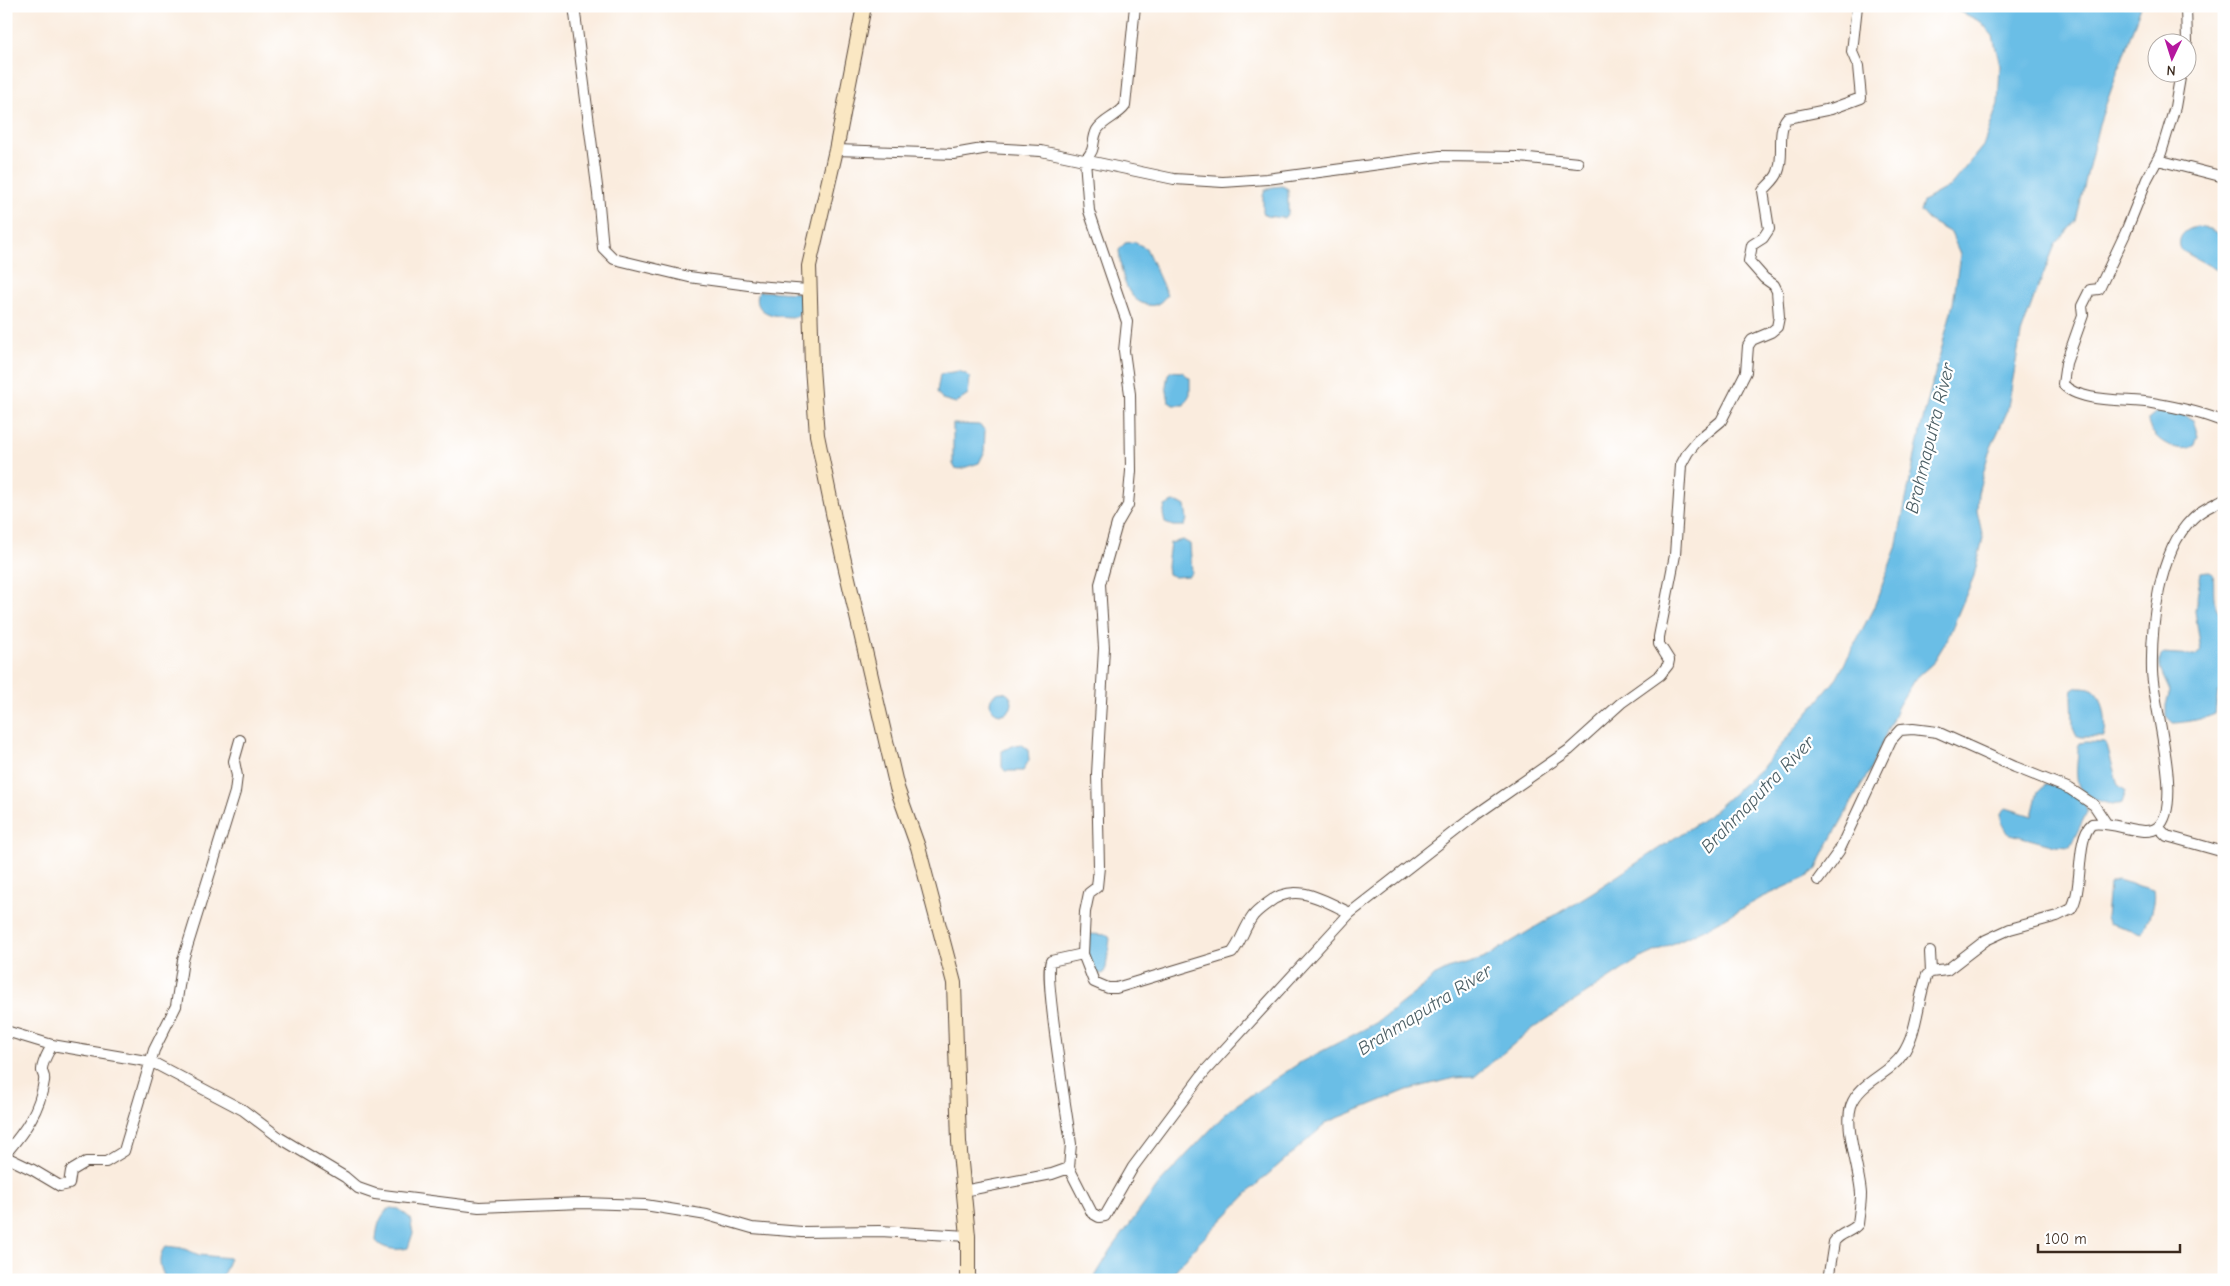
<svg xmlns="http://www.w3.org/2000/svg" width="2230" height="1286" viewBox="0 0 2230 1286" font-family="'Comic Neue',sans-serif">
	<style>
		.water { fill: #6abee6; stroke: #527482 }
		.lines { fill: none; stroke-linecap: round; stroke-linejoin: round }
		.street-casing { stroke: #58473b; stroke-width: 12 }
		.secondary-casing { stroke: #58473b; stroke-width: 16 }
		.street { stroke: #fff; stroke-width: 10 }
		.secondary { stroke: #fae7c3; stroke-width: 14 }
		.labels { text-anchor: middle; stroke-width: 4.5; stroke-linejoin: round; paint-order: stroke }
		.water-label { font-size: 19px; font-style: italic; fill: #4b5e64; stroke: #fff }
	</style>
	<rect width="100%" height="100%" fill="#fff"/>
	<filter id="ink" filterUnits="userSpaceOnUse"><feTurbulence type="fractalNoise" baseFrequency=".02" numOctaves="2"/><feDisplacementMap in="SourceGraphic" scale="10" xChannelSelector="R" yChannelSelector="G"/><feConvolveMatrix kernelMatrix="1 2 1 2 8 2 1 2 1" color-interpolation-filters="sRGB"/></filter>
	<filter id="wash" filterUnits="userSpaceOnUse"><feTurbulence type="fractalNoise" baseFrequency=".0096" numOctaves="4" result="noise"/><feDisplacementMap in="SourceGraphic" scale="20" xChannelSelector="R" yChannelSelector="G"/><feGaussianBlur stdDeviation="1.12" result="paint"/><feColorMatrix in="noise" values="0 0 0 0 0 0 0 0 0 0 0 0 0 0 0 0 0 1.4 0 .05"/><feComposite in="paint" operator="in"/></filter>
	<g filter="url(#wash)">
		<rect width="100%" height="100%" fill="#faecde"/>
		<path class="water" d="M 1949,6 L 2141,6 L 2099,124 L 2076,221 L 2055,245 L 2033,300 L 2021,334 L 2007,412 L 1989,452 L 1978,493 L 1977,511 L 1983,538 L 1974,576 L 1947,640 L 1933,663 L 1914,680 L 1898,706 L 1870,770 L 1823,854 L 1817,869 L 1805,878 L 1761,898 L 1711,926 L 1639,959 L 1532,1029 L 1474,1077 L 1454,1078 L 1407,1090 L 1328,1122 L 1258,1183 L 1197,1245 L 1167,1280 L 1093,1280 L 1111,1250 L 1159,1184 L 1230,1109 L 1301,1062 L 1376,1023 L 1424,986 L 1434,976 L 1448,969 L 1483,959 L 1593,892 L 1708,816 L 1763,767 L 1837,678 L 1874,607 L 1896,548 L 1921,427 L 1953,304 L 1960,254 L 1951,233 L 1928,220 L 1920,211 L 1923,201 L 1950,186 L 1983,146 L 1998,104 L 2000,66 L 1993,36 L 1981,22 Z
			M 1273,187 L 1282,186 L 1288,189 L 1288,213 L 1284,218 L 1266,216 L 1263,213 L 1263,196 L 1265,190 Z
			M 2197,227 L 2210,229 L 2224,237 L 2224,270 L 2217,270 L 2181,250 C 2176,237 2185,229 2197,227 Z
			M 1134,242 L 1146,248 L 1167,295 C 1162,301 1157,307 1148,305 C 1124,300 1121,271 1119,250 L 1125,243 Z
			M 759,291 L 800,293 L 803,309 L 796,317 C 780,317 750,316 759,291 Z
			M 959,371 L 966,374 L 970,378 L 968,395 L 956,403 L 942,399 L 937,392 L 940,374 Z
			M 1171,371 L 1182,372 L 1190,378 L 1190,394 L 1184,405 L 1173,405 L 1169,402 L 1166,386 L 1168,374 Z
			M 2155,413 L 2181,413 L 2193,420 L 2198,436 L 2195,445 C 2179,457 2147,437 2148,419 Z
			M 953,424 L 979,425 L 985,430 L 984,453 L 979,463 L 960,469 L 955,468 L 953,464 Z
			M 1173,502 L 1180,503 L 1185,506 L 1187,519 L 1185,526 L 1173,526 L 1165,523 L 1163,514 L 1165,506 Z
			M 1183,540 L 1190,544 L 1192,572 L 1189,576 L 1175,577 L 1168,574 L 1167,566 L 1170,543 Z
			M 2208,571 L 2213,574 C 2215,588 2210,608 2224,616 L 2224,688 L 2218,692 L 2215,714 C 2204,719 2184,723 2173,723 L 2166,716 L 2166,705 L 2170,692 C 2166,680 2155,667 2162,654 L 2195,656 L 2201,651 L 2195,611 L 2201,572 Z
			M 2078,687 C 2085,687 2092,687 2097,693 C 2104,701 2108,727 2104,737 L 2081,737 L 2076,735 L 2073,728 L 2072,695 L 2073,690 Z
			M990 703a11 11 0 1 1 22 0a11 11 0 1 1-22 0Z
			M 2086,742 L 2104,743 L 2107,746 L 2118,785 L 2126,791 L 2122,803 C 2111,808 2081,796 2078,784 C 2075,773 2078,759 2078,747 L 2080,743 Z
			M 1021,744 L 1028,749 L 1029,760 L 1023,771 L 1005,771 L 1002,767 L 1002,751 L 1015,745 Z
			M 2045,785 C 2060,784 2086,796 2087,812 L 2070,847 L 2055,846 L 2007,833 L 2002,824 L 2001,813 L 2006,808 L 2032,816 L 2038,791 Z
			M 2118,880 L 2153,890 C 2156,902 2148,923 2141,933 L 2108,923 L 2106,918 L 2109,884 Z
			M 1090,934 L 1108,935 L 1110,939 L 1106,968 L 1103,974 L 1094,973 L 1088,957 L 1088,935 Z
			M 390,1208 L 399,1209 L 410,1218 L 413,1233 L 408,1248 C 397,1251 382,1249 376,1241 C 377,1227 379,1216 390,1208 Z
			M 166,1246 L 182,1248 L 199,1255 L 230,1258 L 221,1280 L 166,1280 C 160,1268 156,1257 166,1246 Z"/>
	</g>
	<g filter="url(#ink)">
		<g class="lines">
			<defs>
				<path id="street" d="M 574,6 L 598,194 L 603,248 L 614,259 L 689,277 L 756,286 L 808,290
					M 2186,6 L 2187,42
					M 2181,72 L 2175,107 L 2161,153 L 2147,179 L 2125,234 L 2099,289 L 2090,290 L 2082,306 L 2083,315 L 2066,363 L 2063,384 C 2078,403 2129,399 2152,403 C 2176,407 2201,412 2224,422
					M 836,150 L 954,154 L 988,148 L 1041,151 L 1174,179 L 1223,182 L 1267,179 L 1440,156 L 1519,157 L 1578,163
					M 2158,160 L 2224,177
					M 2158,827 L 2167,836 L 2224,852
					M 1818,880 L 1839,851 L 1891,740 L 1900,730 L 1913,729 L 1937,732 L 2015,767 L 2070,789 L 2094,805 L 2106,823
					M 1930,952 L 1931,972
					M 1083,954 L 1085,912 L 1089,893 L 1097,887 L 1099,867 L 1097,774 L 1104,648 L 1100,584 L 1117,524 L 1128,505 L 1131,471 L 1130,394 L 1124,351 L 1127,322 L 1089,211 L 1085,160 C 1097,149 1091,142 1097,130 C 1103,120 1118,116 1125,106 L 1135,6
					M 6,1031 L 52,1045 L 152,1062 L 243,1110 L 280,1138 L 345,1177 L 358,1188 L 375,1194 L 479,1207 L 583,1203 L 645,1205 L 707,1215 L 752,1228 L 802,1232 L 880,1231 L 968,1236
					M 6,1153 C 25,1131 40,1110 44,1081 C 45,1076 43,1075 42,1071 C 41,1064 49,1051 52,1045
					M 6,1157 L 33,1170 L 60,1186 L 69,1184 L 71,1171 L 86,1162 L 106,1162 L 124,1151 L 154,1050 L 176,1006 L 183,960 L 235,792 L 237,776 L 234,761 L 240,740
					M 1069,1168 L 1092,1213 L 1099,1217 L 1105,1216 L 1133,1167 L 1205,1071 L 1350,913
					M 963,1191 L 1052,1174 L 1069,1168 L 1071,1144 C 1068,1121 1043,971 1051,961 L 1083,954 L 1094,982 L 1108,988 L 1116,988 L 1232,953 C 1241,942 1244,928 1253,916 C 1257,911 1263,907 1268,903 C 1295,881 1323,900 1350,913 L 1477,814 L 1569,750 L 1621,703 L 1660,675 L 1668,665 L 1669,660 L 1659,644 L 1659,637 L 1675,555 L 1681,465 L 1688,452 L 1698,440 L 1721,421 L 1746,372 L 1748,346 L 1752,340 L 1771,332 L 1777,327 L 1779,317 L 1777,291 L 1774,285 L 1764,278 L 1749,261 L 1752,245 L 1763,238 L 1769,229 L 1763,191 C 1768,185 1776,179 1778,172 C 1785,156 1776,131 1787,118 L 1831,109 L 1861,98 L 1858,66 L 1852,52 L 1857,6
					M 1828,1280 L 1834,1242 C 1840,1232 1851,1233 1858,1224 C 1859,1214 1861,1204 1861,1194 C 1860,1171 1844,1128 1851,1106 C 1859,1082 1889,1075 1902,1055 C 1918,1032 1917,1001 1927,975 L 1931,972 L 1947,970 L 1986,940 L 2010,929 L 2057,916 L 2071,909 C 2084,890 2075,838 2092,824 C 2113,820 2145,839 2158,827 C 2184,805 2153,705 2152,671 C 2151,627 2158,552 2192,519 C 2200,510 2213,505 2224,499"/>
				<path id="secondary" d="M 864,6 L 836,150 L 809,266 L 812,367 L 817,435 L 834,518 L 897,788 L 918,847 L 954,983 L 959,1142 L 968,1236 L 968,1280"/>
			</defs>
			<use href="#street" class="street-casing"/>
			<use href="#secondary" class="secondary-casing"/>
			<use href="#street" class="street"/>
			<use href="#secondary" class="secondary"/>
		</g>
	</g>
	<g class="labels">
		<g class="water-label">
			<text transform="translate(1929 438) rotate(-76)" y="7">Brahmaputra River</text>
			<text transform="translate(1757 794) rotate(-46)" y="7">Brahmaputra River</text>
			<text transform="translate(1424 1009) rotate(-32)" y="7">Brahmaputra River</text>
		</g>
	</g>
	<rect width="2230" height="1286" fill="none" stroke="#fff" stroke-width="25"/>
	<g transform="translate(2172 58) rotate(184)"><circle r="24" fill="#ffffff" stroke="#b1aaa5"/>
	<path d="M0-4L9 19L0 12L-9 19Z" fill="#b5179e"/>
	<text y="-8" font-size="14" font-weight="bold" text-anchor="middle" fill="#3b2a1e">N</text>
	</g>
	<path d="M2038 1244v8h142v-8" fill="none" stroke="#3b2a1e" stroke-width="2.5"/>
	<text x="2045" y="1244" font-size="15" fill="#3b2a1e" stroke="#ffffff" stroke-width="4" paint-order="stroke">100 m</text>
</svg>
